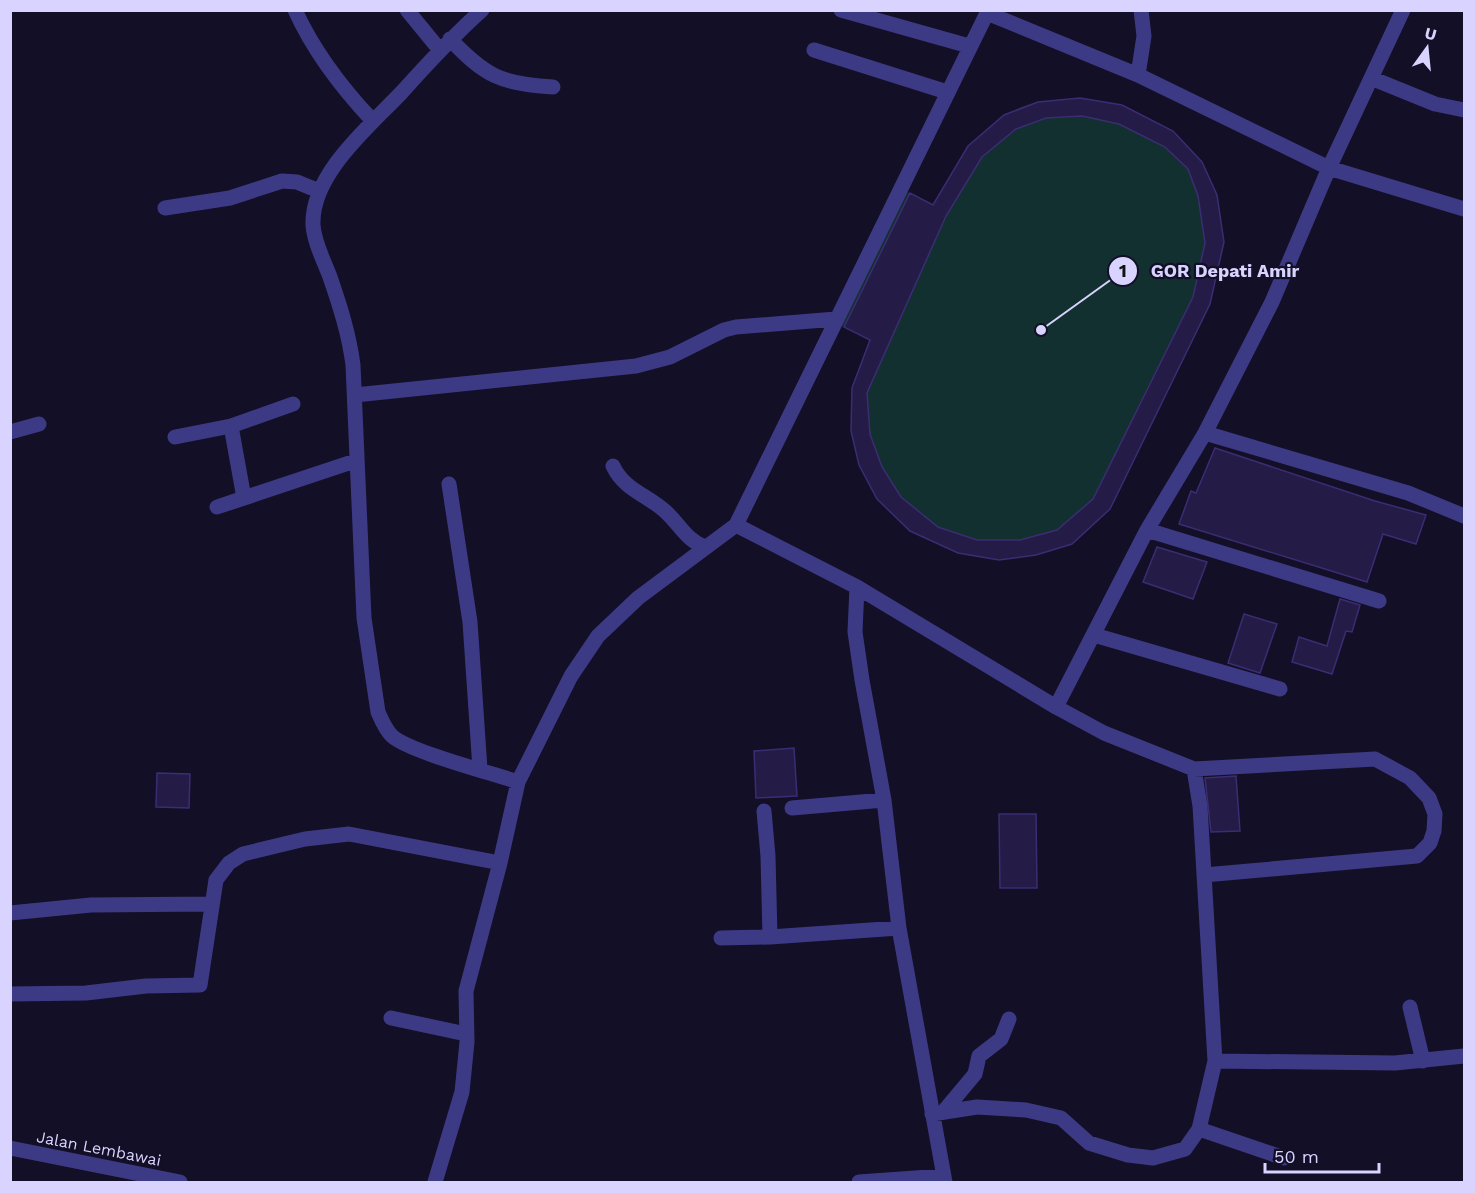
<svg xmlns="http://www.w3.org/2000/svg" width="1475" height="1193" viewBox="0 0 1475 1193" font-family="'Work Sans',sans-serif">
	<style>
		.green { fill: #12302f }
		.building { fill: #241b47; stroke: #3b2d73; stroke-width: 1.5; fill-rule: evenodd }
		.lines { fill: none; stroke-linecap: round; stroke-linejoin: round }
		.minor { stroke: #3d3a85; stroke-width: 15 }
		.labels { text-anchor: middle; stroke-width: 4.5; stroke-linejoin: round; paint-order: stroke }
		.street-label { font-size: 16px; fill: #d9d4ff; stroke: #130f26 }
		.leader { fill: none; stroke: #d9d4ff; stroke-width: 2 }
		.callout-dot { fill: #d9d4ff; stroke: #130f26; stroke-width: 2 }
		.mark-label { font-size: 18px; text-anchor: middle; font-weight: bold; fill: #111 }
		.callout-label { font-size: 18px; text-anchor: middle; font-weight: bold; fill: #d9d4ff; stroke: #130f26; stroke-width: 4.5; stroke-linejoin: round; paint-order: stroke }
	</style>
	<rect width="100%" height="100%" fill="#130f26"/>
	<path class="green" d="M 1080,98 L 1122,105 L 1173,131 L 1202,162 L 1217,195 L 1224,242 L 1210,304 L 1110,509 L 1036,555 L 999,560 L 958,553 L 877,499 L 859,465 L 851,431 L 852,388 L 870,340 L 837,324 L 903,190 L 933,205 C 960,160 983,115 1038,102 C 1052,99 1066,100 1080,98 Z"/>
	<path class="building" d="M 1080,98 L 1122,105 L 1173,131 L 1202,162 L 1217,195 L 1224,242 L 1210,304 L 1110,509 L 1072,544 L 1036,555 L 999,560 L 958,553 L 910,531 L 877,499 L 859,465 L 851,431 L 852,388 L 870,340 L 844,327 L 910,193 L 933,205 L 968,146 L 1004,115 L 1038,102 ZM 1082,116 L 1119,124 L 1165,147 L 1188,169 L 1198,196 L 1205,243 L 1193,297 L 1093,499 L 1057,530 L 1020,540 L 977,540 L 938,527 L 901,497 L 882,467 L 870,434 L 867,393 L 946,216 L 982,157 L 1016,129 L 1046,118 Z
		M 1215,448 L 1375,501 L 1426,515 L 1416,544 L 1383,534 L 1367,582 L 1179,524 L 1191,491 L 1196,493 Z
		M 1157,547 L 1207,562 L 1193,599 L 1143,582 Z
		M 1340,599 L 1360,605 L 1352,632 L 1346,631 L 1332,674 L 1292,662 L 1299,637 L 1327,646 Z
		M 1244,614 L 1277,624 L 1260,673 L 1228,663 Z
		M 794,748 L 797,796 L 756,798 L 754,751 Z
		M 157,773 L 190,774 L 189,808 L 156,807 Z
		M 1236,776 L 1240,831 L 1211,832 L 1205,778 Z
		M 999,814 L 1036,814 L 1037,888 L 1000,888 Z"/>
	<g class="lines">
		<path class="minor" d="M 295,10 C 314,52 341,87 372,120
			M 407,10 L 439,49
			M 482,10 C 453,36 428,63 402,92 C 370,126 311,174 313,225 C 314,242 324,261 330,277 C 340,306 349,334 353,365 L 364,618 L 378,712 C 382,721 385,729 392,736 C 410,752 492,773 518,782
			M 841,10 L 969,46
			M 450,39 C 485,76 501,84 553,87
			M 814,50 L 947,92
			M 1138,75 L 1144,36 L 1141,10
			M 1371,78 L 1435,104 L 1464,110
			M 165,208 L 230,198 L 282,181 L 297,182 L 319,191
			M 355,395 L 636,366 L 670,357 L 724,330 L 736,327 L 836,319
			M 10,432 L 39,424
			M 1205,433 L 1408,493 L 1464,516
			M 175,437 L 231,426
			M 613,466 C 624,490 648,495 666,512 C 681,526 686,540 705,547
			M 449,484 L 470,622 L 480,769
			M 244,498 L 231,426 L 293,404
			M 217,507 L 355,461
			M 1147,530 L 1379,601
			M 857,587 L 1056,707 L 1147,530 L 1205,433 L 1272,302 L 1329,168 L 1464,209
			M 1094,635 L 1280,689
			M 1056,707 L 1104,733 L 1194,769 L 1375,759 L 1410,778 L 1429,798 L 1435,814 L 1434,831 L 1430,843 L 1417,856 L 1204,875
			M 792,808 L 884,800
			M 764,811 L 768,856 L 770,937
			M 10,913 L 91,905 L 211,904
			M 721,938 L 770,937 L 899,928
			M 10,994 L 86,993 L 146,986 L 200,985 L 216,880 L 229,863 L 243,854 L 305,839 L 349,834 L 500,863
			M 1410,1007 L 1423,1061
			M 391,1018 L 466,1034
			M 1215,1061 L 1395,1063 L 1464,1056
			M 944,1111 L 975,1074 L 979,1056 L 1001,1039 L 1009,1019
			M 932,1114 L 977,1107 L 1026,1110 L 1061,1118 L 1089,1143 L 1128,1155 L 1153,1158 L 1185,1149 L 1199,1129 L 1215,1061 L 1200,806 L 1194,769
			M 1199,1129 L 1284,1158
			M 10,1148 L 180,1182
			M 435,1182 L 462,1092 L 467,1042 L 466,991 L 500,863 L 518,782 L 571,676 L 598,636 L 638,598 L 736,525
			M 859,1182 L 943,1176
			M 945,1182 L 899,928 L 884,800 L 862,680 L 855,632 L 857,587 L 736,525 L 987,13 L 1138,75 L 1329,168 L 1403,10"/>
	</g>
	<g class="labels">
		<g class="street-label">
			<text transform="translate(99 1148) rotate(11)" y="6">Jalan Lembawai</text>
		</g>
	</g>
	<path class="leader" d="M1041 330L1123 271"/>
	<g class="callout-dot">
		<circle cx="1041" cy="330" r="6"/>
		<circle cx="1123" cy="271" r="15"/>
	</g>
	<g class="mark-label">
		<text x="1123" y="277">1</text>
	</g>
	<g class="callout-label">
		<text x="1225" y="277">GOR Depati Amir</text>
	</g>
	<rect width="1475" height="1193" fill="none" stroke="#d9d4ff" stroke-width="24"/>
	<g transform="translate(1427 48) rotate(15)" stroke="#130f26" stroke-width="4.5" paint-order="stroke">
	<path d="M0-4.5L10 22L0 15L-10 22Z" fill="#d9d4ff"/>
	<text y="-9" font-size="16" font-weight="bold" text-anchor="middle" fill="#d9d4ff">U</text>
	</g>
	<path d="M1265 1163v9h114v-9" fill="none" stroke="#d9d4ff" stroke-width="3"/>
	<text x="1274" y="1163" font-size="18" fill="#d9d4ff" stroke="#130f26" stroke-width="4.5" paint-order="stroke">50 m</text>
</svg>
